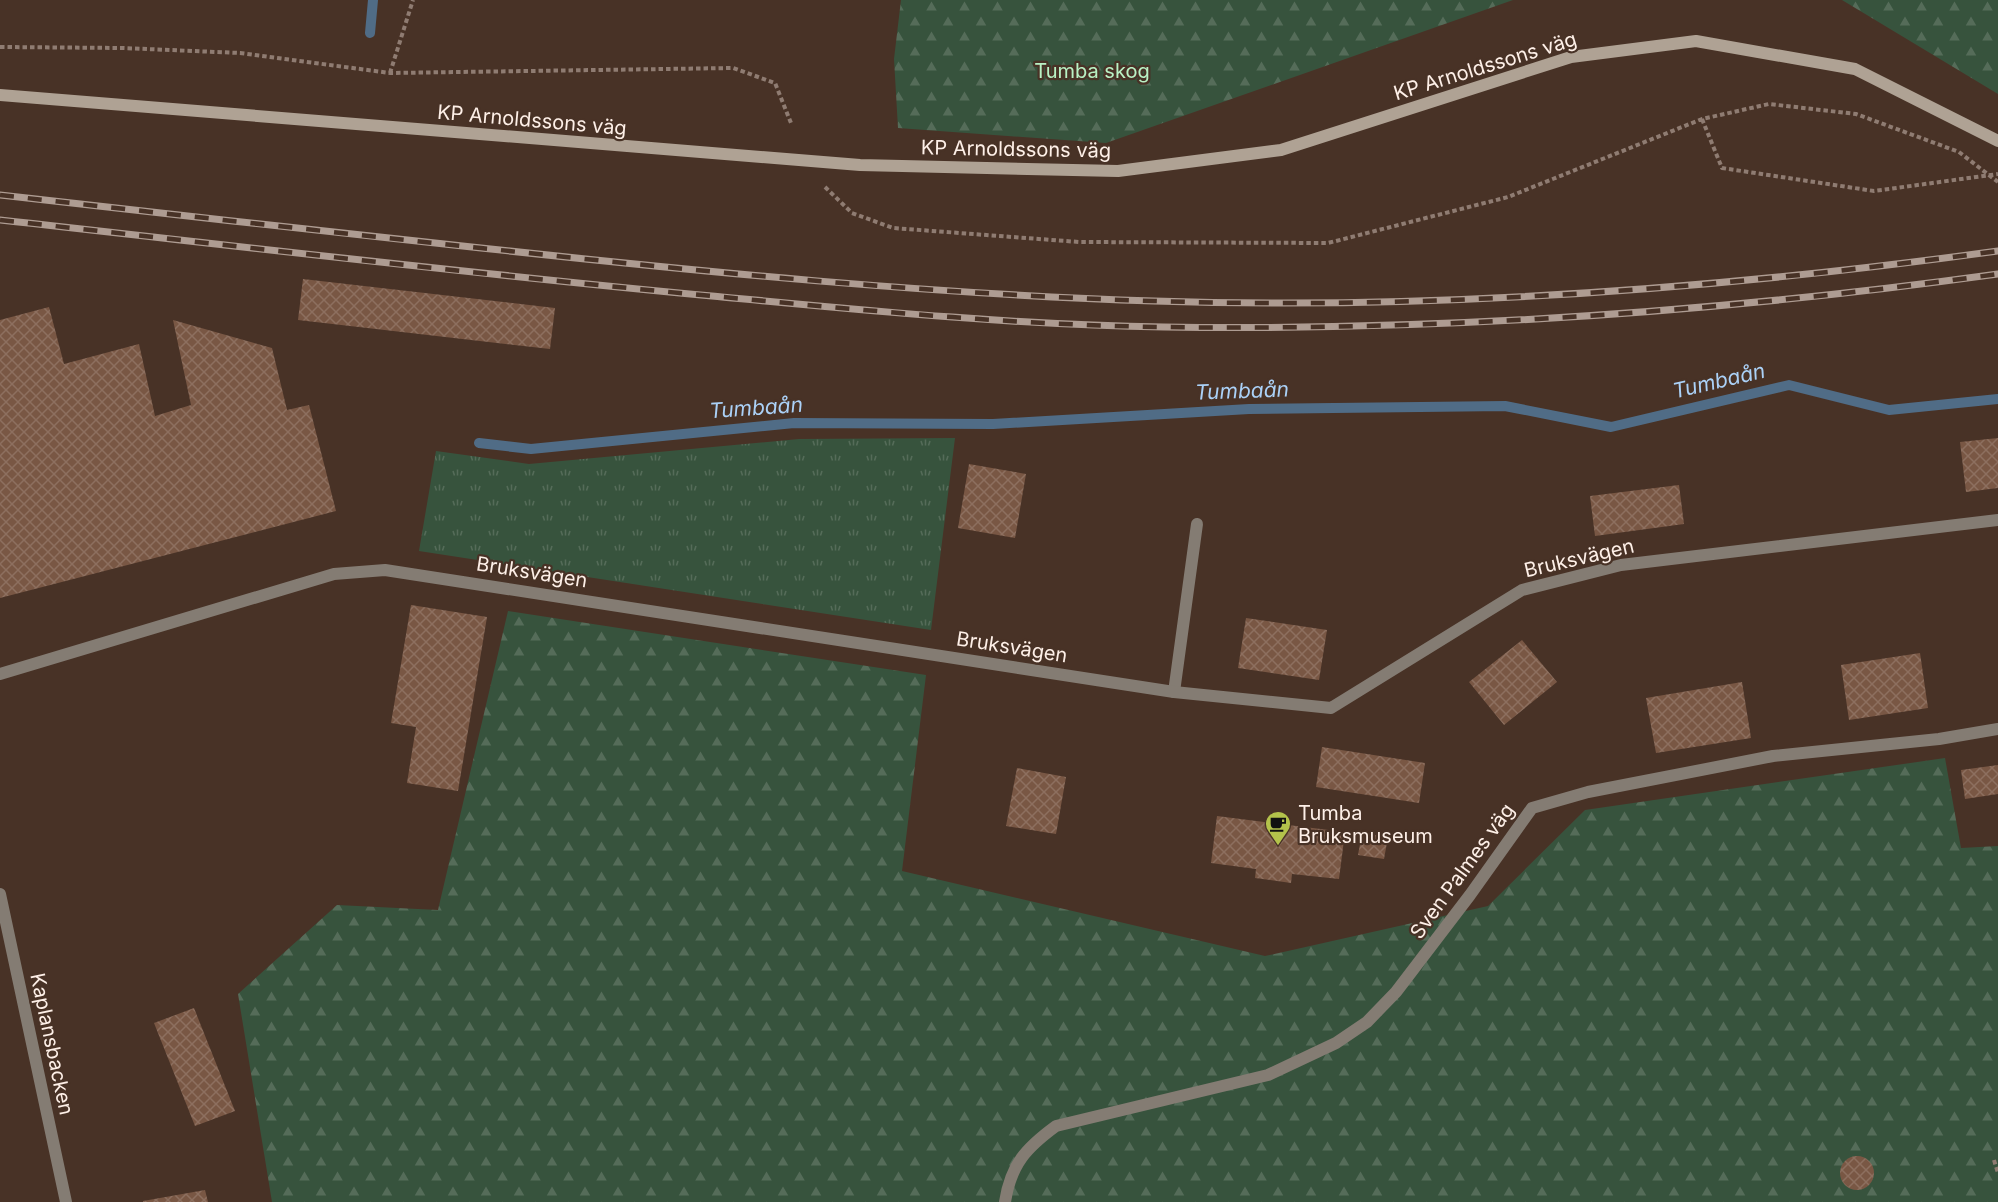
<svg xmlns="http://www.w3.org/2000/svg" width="1998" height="1202" viewBox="0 0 1998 1202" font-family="Inter,sans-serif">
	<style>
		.forest { fill: url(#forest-firs) }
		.park { fill: url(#park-tufts) }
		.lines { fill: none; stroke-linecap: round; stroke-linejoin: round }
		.stream { stroke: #506c86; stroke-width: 10 }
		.building { fill: url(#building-cross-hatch) }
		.path { stroke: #8f7c72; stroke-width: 4; stroke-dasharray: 4.5 3; stroke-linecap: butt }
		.service { stroke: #847c73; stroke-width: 12 }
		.minor { stroke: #847c73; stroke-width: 12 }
		.secondary { stroke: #afa294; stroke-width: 12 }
		.rail-casing { stroke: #ae9c92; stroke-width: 7 }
		.rail { stroke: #483226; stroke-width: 4.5; stroke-dasharray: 14; stroke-linecap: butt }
		.path-bridge { stroke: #8f7c72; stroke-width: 4; stroke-dasharray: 4.5 3; stroke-linecap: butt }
		.labels { text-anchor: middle; stroke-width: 4.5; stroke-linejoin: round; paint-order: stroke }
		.street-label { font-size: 20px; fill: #fef0e8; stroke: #483226 }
		.park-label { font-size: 20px; fill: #b9f1c4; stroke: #483226 }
		.poi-label { font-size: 20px; fill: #fef0e8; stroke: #483226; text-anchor: start }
		.water-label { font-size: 21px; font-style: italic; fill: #abd1f7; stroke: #483226 }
	</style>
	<defs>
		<pattern id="forest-firs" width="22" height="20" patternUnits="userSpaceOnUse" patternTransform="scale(1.5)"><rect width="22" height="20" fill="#37533d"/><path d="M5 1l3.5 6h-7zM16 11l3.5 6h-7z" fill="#556c59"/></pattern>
		<pattern id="park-tufts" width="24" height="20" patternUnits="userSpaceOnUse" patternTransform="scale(1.5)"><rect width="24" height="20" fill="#37533d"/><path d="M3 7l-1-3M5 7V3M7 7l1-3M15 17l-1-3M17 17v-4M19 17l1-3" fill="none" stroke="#556c59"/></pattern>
		<pattern id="building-cross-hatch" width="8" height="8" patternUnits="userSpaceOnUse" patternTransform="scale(1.5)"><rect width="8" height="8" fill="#795744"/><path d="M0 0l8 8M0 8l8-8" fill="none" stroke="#8d6f5f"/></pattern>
	</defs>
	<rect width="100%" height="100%" fill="#483226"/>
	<path class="forest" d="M 901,0 L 1513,0 L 1106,143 L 898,128 L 894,59 Z
		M 1842,0 L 1998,0 L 1998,94 Z
		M 508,611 L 926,675 L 902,871 L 1265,956 L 1488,906 L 1585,810 L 1945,758 L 1961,848 L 1998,846 L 1998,1202 L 272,1202 L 238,994 L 337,905 L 438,910 Z"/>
	<path class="park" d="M 955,438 L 931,630 L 419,551 L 436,451 L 529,464 L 799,439 Z"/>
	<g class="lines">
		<path class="stream" d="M 370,33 L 373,0
			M 479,443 L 531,449 L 794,423 L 993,424 L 1249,409 L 1505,406 L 1611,427 L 1789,385 L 1889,410 L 1998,399"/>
	</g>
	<path class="building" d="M 303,279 L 555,308 L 550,349 L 298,320 Z
		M 49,307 L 64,364 L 139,344 L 155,416 L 191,405 L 173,320 L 272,348 L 287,410 L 309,405 L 336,511 L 0,598 L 0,320 Z
		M 1998,438 L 1998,488 L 1966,492 L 1960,442 Z
		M 969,464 L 1026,474 L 1015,538 L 958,528 Z
		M 1679,485 L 1684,524 L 1595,536 L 1590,496 Z
		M 411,605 L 487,617 L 458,791 L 407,783 L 416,727 L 391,723 Z
		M 1246,618 L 1327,630 L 1319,680 L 1238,668 Z
		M 1522,640 L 1557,682 L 1504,725 L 1469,682 Z
		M 1920,653 L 1928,708 L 1849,720 L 1841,665 Z
		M 1742,682 L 1751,738 L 1656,753 L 1646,698 Z
		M 1322,747 L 1425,763 L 1419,803 L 1316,787 Z
		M 1998,765 L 1998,794 L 1965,799 L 1961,770 Z
		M 1017,768 L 1066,777 L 1056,834 L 1006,826 Z
		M 1217,816 L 1345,832 L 1339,879 L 1292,874 L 1291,883 L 1255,878 L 1256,869 L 1211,863 Z
		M 1362,833 L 1388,837 L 1384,859 L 1358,855 Z
		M 194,1008 L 235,1111 L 195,1126 L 154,1023 Z
		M1840 1173a17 17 0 1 1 34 0a17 17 0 1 1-34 0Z
		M 205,1190 L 208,1202 L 143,1202 L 143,1201 Z"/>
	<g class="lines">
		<path class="path" d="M 0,47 L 123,48 L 240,53 L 390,73 L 733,68 L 775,83 L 791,123
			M 390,73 L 413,0
			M 1702,119 L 1722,168 L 1874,191 L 1998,174
			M 825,187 L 852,213 L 893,228 L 1079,242 L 1328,243 L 1508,197 L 1702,119 L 1769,104 L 1856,114 L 1959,152
			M 1994,1160 L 1998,1173"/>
		<path class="service" d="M 1174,692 L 1197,524"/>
		<path class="minor" d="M 0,674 L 334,574 L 385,570 L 1174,692 L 1331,708 L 1522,590 L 1621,565 L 1998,520
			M 0,894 L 66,1202
			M 1005,1202 C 1011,1164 1026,1148 1056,1126 L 1268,1075 L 1336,1043 L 1367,1022 L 1396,992 L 1470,895 L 1532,808 L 1588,792 L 1773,756 L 1939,739 L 1998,729"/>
		<path class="secondary" d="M 0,95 L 860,165 L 1118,171 L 1281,150 L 1571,57 L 1696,41 L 1855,69 L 1998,141"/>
		<defs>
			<path id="rail" d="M 0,195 C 160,213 321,231 481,248 C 705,272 929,294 1154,301 C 1436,310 1719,289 1998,251
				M 0,220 C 237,246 474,274 712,296 C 862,310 1013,325 1164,327 C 1443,331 1721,312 1998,274"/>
		</defs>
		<use href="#rail" class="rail-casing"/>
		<use href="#rail" class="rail"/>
		<path class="path-bridge" d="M 1959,152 L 1998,182"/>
	</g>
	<defs>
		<symbol id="cafe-pin" viewBox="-11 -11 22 30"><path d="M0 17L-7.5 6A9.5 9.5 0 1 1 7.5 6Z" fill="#b3c24b" stroke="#483226"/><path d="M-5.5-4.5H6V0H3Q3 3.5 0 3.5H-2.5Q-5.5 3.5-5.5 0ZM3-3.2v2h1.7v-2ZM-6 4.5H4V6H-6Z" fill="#111"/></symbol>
	</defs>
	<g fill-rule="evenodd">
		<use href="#cafe-pin" x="1263" y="809" width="30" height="40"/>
	</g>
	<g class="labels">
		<g class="street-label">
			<text transform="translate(1485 66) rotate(-17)" y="7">KP Arnoldssons väg</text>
			<text transform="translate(532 120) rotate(5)" y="7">KP Arnoldssons väg</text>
			<text transform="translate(1016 149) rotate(1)" y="7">KP Arnoldssons väg</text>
			<text transform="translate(1579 558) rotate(-13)" y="7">Bruksvägen</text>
			<text transform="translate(532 572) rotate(9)" y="7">Bruksvägen</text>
			<text transform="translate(1012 647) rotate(9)" y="7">Bruksvägen</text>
			<text transform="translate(1462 871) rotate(-54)" y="7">Sven Palmes väg</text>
			<text transform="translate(52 1044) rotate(78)" y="7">Kaplansbacken</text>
		</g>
		<g class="park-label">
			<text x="1092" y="78">Tumba skog</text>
		</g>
		<g class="poi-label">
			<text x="1298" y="820">Tumba<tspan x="1298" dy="23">Bruksmuseum</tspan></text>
		</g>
		<g class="water-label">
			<text transform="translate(1719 381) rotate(-13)" y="7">Tumbaån</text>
			<text transform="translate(1242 391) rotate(-2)" y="7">Tumbaån</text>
			<text transform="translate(756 408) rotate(-4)" y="7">Tumbaån</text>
		</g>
	</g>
</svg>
